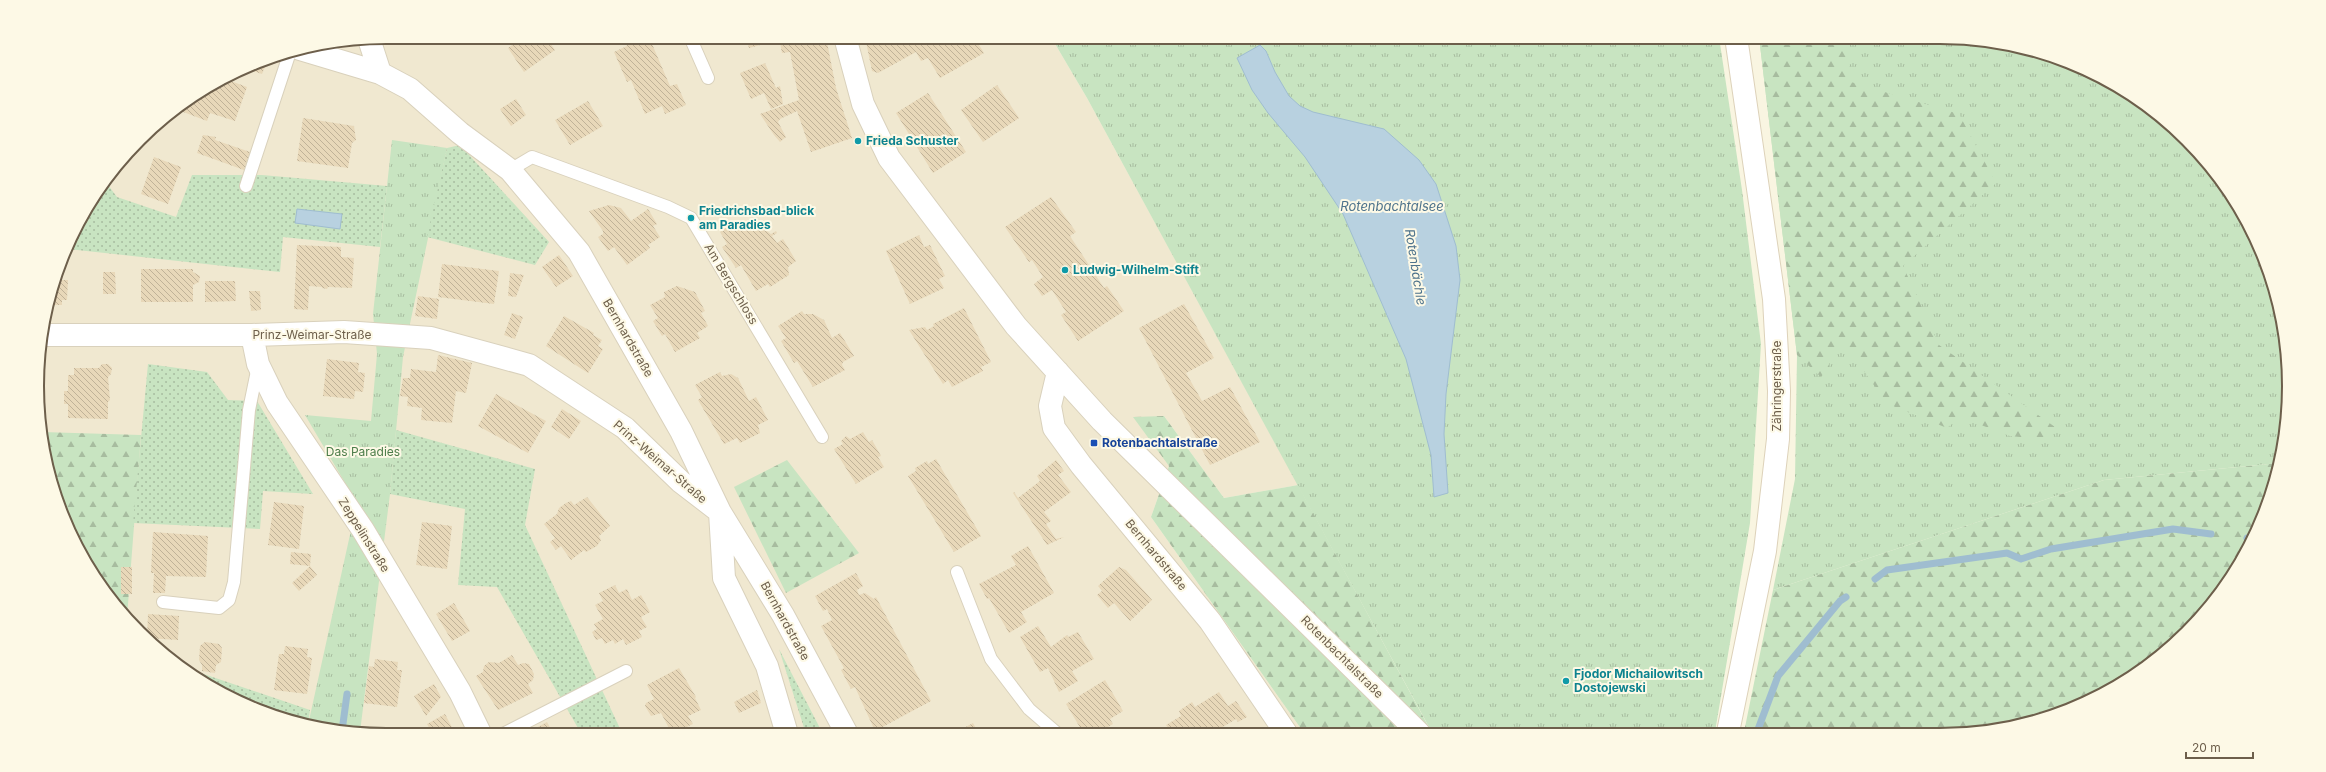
<svg xmlns="http://www.w3.org/2000/svg" width="2326" height="772" viewBox="0 0 2326 772" font-family="Inter,sans-serif">
	<style>
		.residential { fill: #f0e8d0 }
		.grass { fill: url(#grass-tufts) }
		.forest { fill: url(#forest-firs) }
		.garden { fill: url(#garden-dots) }
		.water { fill: #b8d1e0; stroke: #9fbdd0 }
		.lines { fill: none; stroke-linecap: round; stroke-linejoin: round }
		.stream { stroke: #9fbdd0; stroke-width: 7 }
		.building { fill: url(#building-back-hatch) }
		.lane-casing { stroke: #d9d1bc; stroke-width: 14 }
		.street-casing { stroke: #d9d1bc; stroke-width: 24 }
		.secondary-casing { stroke: #ddd2ba; stroke-width: 24 }
		.lane { stroke: #fff; stroke-width: 12 }
		.street { stroke: #fff; stroke-width: 22 }
		.secondary { stroke: #fff; stroke-width: 22 }
		.culture-dot { fill: #0f9aa8; stroke: #fdf9e6; stroke-width: 1.5 }
		.transit-dot { fill: #1a4fb4; stroke: #fdf9e6; stroke-width: 1.5 }
		.labels { text-anchor: middle; stroke-width: 4; stroke-linejoin: round; paint-order: stroke }
		.culture-label { font-size: 12px; font-weight: bold; fill: #0d838f; stroke: #fdf9e6; text-anchor: start }
		.street-label { font-size: 12px; fill: #6d5f4b; stroke: #fdf9e6 }
		.transit-label { font-size: 12px; font-weight: bold; fill: #164399; stroke: #fdf9e6; text-anchor: start }
		.park-label { font-size: 12px; fill: #4d7d4a; stroke: #fdf9e6 }
		.water-label { font-size: 13px; font-style: italic; fill: #4e738c; stroke: #fdf9e6 }
		.rim { fill: none; stroke: #6d5f4b; stroke-width: 2 }
	</style>
	<defs>
		<pattern id="grass-tufts" width="24" height="20" patternUnits="userSpaceOnUse"><rect width="24" height="20" fill="#c8e4c1"/><path d="M3 7l-1-3M5 7V3M7 7l1-3M15 17l-1-3M17 17v-4M19 17l1-3" fill="none" stroke="#a7bc9f"/></pattern>
		<pattern id="forest-firs" width="22" height="20" patternUnits="userSpaceOnUse"><rect width="22" height="20" fill="#c8e4c1"/><path d="M5 1l3.5 6h-7zM16 11l3.5 6h-7z" fill="#a7bc9f"/></pattern>
		<pattern id="garden-dots" width="8" height="8" patternUnits="userSpaceOnUse"><rect width="8" height="8" fill="#c8e4c1"/><path d="M2 2h.1M6 6h.1" fill="none" stroke="#a7bc9f" stroke-width="1.8" stroke-linecap="round"/></pattern>
		<pattern id="building-back-hatch" width="6" height="6" patternUnits="userSpaceOnUse"><rect width="6" height="6" fill="#e8d8b9"/><path d="M-1 5l2 2M0 0l6 6M5-1l2 2" fill="none" stroke="#c0b298"/></pattern>
	</defs>
	<rect width="100%" height="100%" fill="#f9f5e1"/>
	<path class="residential" d="M 386,37 L 1051,37 L 1087,98 L 1298,485 L 1224,498 L 1164,416 L 1169,466 L 1151,517 L 1304,733 L 386,735 L 318,728 L 252,708 L 192,676 L 139,633 L 96,580 L 49,476 L 38,409 L 40,341 L 73,231 L 109,173 L 156,124 L 253,63 L 318,44 Z"/>
	<path class="grass" d="M 1051,37 L 1719,37 L 1742,190 L 1761,344 L 1750,523 L 1715,732 L 1436,733 L 1429,727 L 1087,98 Z
		M 1759,37 L 1940,37 L 2008,44 L 2074,64 L 2134,96 L 2187,139 L 2230,192 L 2263,253 L 2282,318 L 2289,386 L 2282,454 L 2279,463 L 2104,480 L 1773,590 L 1795,479 L 1797,355 Z
		M 392,140 L 447,148 L 403,357 L 390,494 L 360,732 L 318,728 L 308,725 L 357,503 L 305,415 L 371,421 L 377,354 L 373,314 Z"/>
	<path class="forest" d="M 1759,37 L 1848,37 L 1851,82 L 1959,114 L 1996,183 L 1903,266 L 1939,345 L 2055,427 L 2050,440 L 2010,436 L 1960,417 L 1947,428 L 1888,404 L 1844,344 L 1830,353 L 1829,367 L 1821,377 L 1797,355 Z
		M 1164,416 L 1224,498 L 1298,485 L 1432,733 L 1304,733 L 1151,517 L 1169,466 L 1133,417 Z
		M 42,432 L 141,435 L 127,617 L 96,580 L 49,476 Z
		M 787,460 L 859,553 L 786,593 L 734,487 Z
		M 2279,463 L 2242,561 L 2170,648 L 2094,699 L 1986,732 L 1744,732 L 1773,590 L 2104,480 Z"/>
	<path class="garden" d="M 460,145 L 549,242 L 535,265 L 427,237 L 447,148 Z
		M 192,175 L 262,175 L 387,186 L 380,247 L 283,237 L 280,272 L 68,249 L 73,231 L 105,181 L 117,197 L 176,217 Z
		M 148,364 L 207,372 L 228,400 L 257,401 L 313,494 L 263,491 L 260,529 L 133,523 Z
		M 396,430 L 535,469 L 525,525 L 623,735 L 582,735 L 497,587 L 458,585 L 465,509 L 390,494 Z
		M 779,649 L 823,734 L 806,734 Z
		M 180,666 L 310,710 L 308,725 C 263,712 217,697 180,666 Z"/>
	<path class="water" d="M 1260,45 L 1266,51 L 1275,72 L 1289,96 L 1300,106 L 1313,112 L 1384,129 L 1419,160 L 1436,184 L 1456,246 L 1460,280 L 1446,394 L 1444,434 L 1448,493 L 1434,497 L 1431,455 L 1406,359 L 1343,214 L 1305,157 L 1268,113 L 1252,90 L 1237,58 Z
		M 297,209 L 342,214 L 340,229 L 295,223 Z"/>
	<g class="lines">
		<path class="stream" d="M 2247,538 L 2250,539
			M 1875,579 L 1887,570 L 2007,553 L 2021,559 L 2051,549 L 2173,529 L 2211,534
			M 342,731 L 347,694
			M 1757,732 L 1778,676 L 1840,601 L 1846,597"/>
	</g>
	<path class="building" d="M 517,37 L 546,37 L 555,50 L 524,72 L 508,48 L 519,40 Z
		M 623,37 L 634,37 L 636,42 L 649,37 L 670,86 L 677,84 L 686,105 L 665,114 L 662,106 L 645,114 L 631,80 L 627,82 L 614,52 L 627,46 Z
		M 746,37 L 775,37 L 776,41 L 749,48 Z
		M 779,37 L 826,37 L 836,88 L 852,138 L 811,152 L 797,111 L 780,119 L 778,122 L 786,137 L 780,142 L 774,135 L 760,114 L 799,100 L 790,52 L 782,53 Z
		M 865,37 L 974,37 L 984,53 L 940,78 L 928,58 L 921,61 L 916,52 L 878,73 L 872,71 Z
		M 263,60 L 267,62 L 262,74 L 245,68 Z
		M 765,63 L 776,88 L 780,86 L 783,104 L 771,109 L 764,93 L 751,99 L 740,73 Z
		M 228,80 L 247,87 L 235,121 L 210,113 L 207,121 L 178,110 Z
		M 997,85 L 1019,118 L 983,142 L 961,110 Z
		M 928,93 L 966,152 L 933,173 L 896,113 Z
		M 516,99 L 526,115 L 511,126 L 500,109 Z
		M 588,101 L 603,126 L 570,145 L 555,120 Z
		M 303,118 L 354,126 L 356,140 L 352,143 L 348,168 L 297,161 Z
		M 203,135 L 216,137 L 215,140 L 250,152 L 244,170 L 197,153 Z
		M 154,157 L 181,167 L 168,204 L 141,194 Z
		M 1051,197 L 1076,232 L 1070,236 L 1104,288 L 1107,286 L 1124,311 L 1078,341 L 1061,315 L 1066,312 L 1052,290 L 1042,296 L 1034,284 L 1043,277 L 1032,260 L 1029,262 L 1005,227 Z
		M 609,205 L 621,208 L 631,221 L 648,209 L 657,224 L 653,226 L 660,237 L 648,245 L 650,248 L 627,265 L 614,247 L 608,251 L 598,237 L 603,234 L 603,231 L 589,211 Z
		M 741,220 L 754,222 L 771,234 L 776,231 L 777,233 L 772,236 L 777,243 L 783,239 L 796,261 L 788,267 L 789,275 L 770,287 L 768,284 L 756,291 L 741,265 L 736,268 L 722,247 L 727,244 L 720,232 L 735,221 Z
		M 919,235 L 924,247 L 930,245 L 945,276 L 939,279 L 944,288 L 910,304 L 886,251 Z
		M 297,245 L 341,247 L 341,257 L 354,258 L 352,288 L 328,287 L 327,289 L 322,288 L 322,287 L 309,286 L 308,310 L 294,309 Z
		M 559,255 L 573,276 L 556,287 L 542,267 Z
		M 442,264 L 499,271 L 494,304 L 438,297 Z
		M 141,269 L 193,269 L 193,272 L 200,276 L 199,282 L 193,285 L 193,302 L 141,302 Z
		M 62,270 L 62,280 L 68,280 L 67,300 L 62,300 L 62,305 L 51,305 Z
		M 103,272 L 115,272 L 116,294 L 103,294 Z
		M 510,273 L 524,275 L 516,297 L 508,296 Z
		M 205,281 L 235,281 L 236,301 L 205,302 Z
		M 677,286 L 695,292 L 705,311 L 701,313 L 708,326 L 697,333 L 700,338 L 675,352 L 665,334 L 662,336 L 653,321 L 658,318 L 650,305 L 665,297 L 664,292 Z
		M 249,291 L 260,291 L 261,310 L 251,311 Z
		M 418,296 L 439,299 L 437,319 L 415,316 Z
		M 1184,304 L 1214,358 L 1186,373 L 1202,401 L 1230,387 L 1260,442 L 1210,465 L 1139,328 Z
		M 964,308 L 991,362 L 981,367 L 983,371 L 952,387 L 948,380 L 943,384 L 909,330 L 925,327 L 927,330 L 934,326 L 933,324 Z
		M 802,311 L 804,314 L 813,314 L 824,320 L 832,338 L 840,333 L 854,356 L 843,362 L 842,365 L 845,370 L 813,387 L 797,361 L 794,363 L 781,341 L 786,338 L 778,326 Z
		M 512,313 L 523,317 L 515,339 L 504,335 Z
		M 564,316 L 594,333 L 593,335 L 602,340 L 598,346 L 603,349 L 588,373 L 546,346 Z
		M 438,355 L 472,363 L 466,393 L 456,391 L 452,423 L 421,420 L 422,408 L 407,406 L 408,397 L 400,396 L 403,378 L 410,378 L 411,369 L 436,372 Z
		M 327,359 L 359,363 L 358,372 L 365,373 L 363,392 L 355,391 L 354,399 L 323,396 Z
		M 102,364 L 108,364 L 112,368 L 111,374 L 108,377 L 110,400 L 108,402 L 108,419 L 68,418 L 68,404 L 64,404 L 64,391 L 68,391 L 68,375 L 74,375 L 74,368 L 99,368 Z
		M 720,372 L 722,376 L 731,374 L 738,378 L 749,401 L 756,397 L 768,420 L 758,425 L 760,433 L 740,443 L 737,438 L 724,444 L 698,400 L 702,397 L 695,385 Z
		M 496,394 L 546,421 L 528,453 L 478,426 Z
		M 562,409 L 581,421 L 569,439 L 551,427 Z
		M 863,432 L 869,442 L 872,440 L 881,456 L 878,457 L 884,467 L 856,484 L 834,449 L 843,444 L 841,441 L 846,436 L 850,439 Z
		M 936,459 L 981,536 L 954,552 L 908,476 L 916,471 L 915,468 L 927,461 L 928,464 Z
		M 1056,460 L 1064,471 L 1058,475 L 1071,492 L 1044,512 L 1051,521 L 1046,524 L 1056,539 L 1064,537 L 1047,545 L 1013,493 L 1014,492 L 1018,498 L 1040,481 L 1037,476 Z
		M 587,497 L 610,526 L 599,536 L 601,540 L 597,546 L 586,552 L 584,550 L 571,560 L 561,546 L 556,550 L 550,542 L 555,538 L 544,524 L 557,514 L 559,508 L 566,503 L 571,501 L 574,505 Z
		M 274,502 L 304,506 L 299,549 L 268,545 Z
		M 422,522 L 452,526 L 447,569 L 416,565 Z
		M 153,532 L 208,536 L 206,577 L 166,576 L 165,593 L 153,593 L 154,573 L 151,573 Z
		M 1028,546 L 1054,593 L 1021,612 L 1027,622 L 1009,633 L 989,598 L 987,599 L 979,584 L 1016,565 L 1011,556 Z
		M 291,552 L 311,554 L 310,566 L 290,564 Z
		M 310,566 L 317,575 L 299,591 L 292,583 Z
		M 121,567 L 132,567 L 132,594 L 121,594 Z
		M 1119,567 L 1126,570 L 1152,600 L 1130,621 L 1114,603 L 1108,608 L 1097,595 L 1102,591 L 1098,586 Z
		M 856,573 L 863,586 L 857,590 L 859,595 L 865,593 L 874,599 L 876,597 L 931,701 L 875,731 L 855,687 L 851,689 L 841,670 L 844,668 L 821,626 L 832,620 L 827,609 L 823,611 L 815,596 Z
		M 615,585 L 619,593 L 627,589 L 632,600 L 641,595 L 650,612 L 641,617 L 647,627 L 639,631 L 642,637 L 626,645 L 623,639 L 615,644 L 613,640 L 605,644 L 602,638 L 596,640 L 592,632 L 597,629 L 594,624 L 603,619 L 595,605 L 603,601 L 599,593 Z
		M 454,603 L 470,631 L 452,641 L 436,614 Z
		M 148,614 L 179,616 L 178,640 L 147,638 Z
		M 1038,626 L 1051,647 L 1067,635 L 1068,637 L 1078,632 L 1094,659 L 1072,671 L 1078,681 L 1059,692 L 1048,668 L 1040,672 L 1020,637 Z
		M 205,642 L 219,644 L 222,648 L 221,662 L 216,665 L 215,673 L 202,671 L 202,665 L 199,660 L 200,646 Z
		M 285,646 L 308,649 L 307,657 L 312,658 L 307,694 L 274,690 L 279,654 L 284,654 Z
		M 512,655 L 518,665 L 523,663 L 529,664 L 534,674 L 533,680 L 528,684 L 533,693 L 498,710 L 476,676 L 483,672 L 484,666 L 489,662 L 499,663 Z
		M 375,659 L 398,662 L 397,670 L 402,670 L 397,707 L 364,703 L 369,666 L 374,667 Z
		M 679,668 L 696,697 L 695,698 L 701,710 L 688,716 L 693,724 L 672,734 L 661,713 L 651,716 L 645,706 L 646,703 L 654,699 L 647,685 Z
		M 1105,680 L 1123,711 L 1110,719 L 1113,724 L 1101,731 L 1098,727 L 1084,734 L 1066,704 Z
		M 434,684 L 441,697 L 426,716 L 414,696 Z
		M 757,690 L 761,703 L 739,713 L 734,702 Z
		M 1219,692 L 1228,706 L 1236,701 L 1247,717 L 1238,722 L 1236,719 L 1213,733 L 1209,729 L 1202,733 L 1172,734 L 1166,725 L 1181,716 L 1179,711 L 1192,702 L 1195,707 Z
		M 445,714 L 456,735 L 433,735 L 427,724 Z
		M 547,722 L 554,735 L 523,735 Z
		M 973,723 L 979,734 L 953,734 Z"/>
	<g class="lines">
		<defs>
			<path id="lane" d="M 690,37 L 708,78
				M 510,170 L 532,157 L 668,207 L 691,218 L 822,437
				M 246,186 L 290,52
				M 957,572 L 991,659 L 1029,709 L 1058,734
				M 163,602 L 219,608 L 229,600 L 234,582 L 249,410 L 258,366
				M 501,735 L 626,671"/>
			<path id="street" d="M 845,37 L 863,104 L 889,158 L 1016,326 L 1102,421 L 1419,733
				M 369,39 L 380,73
				M 300,49 L 380,73 L 410,89 L 460,133 L 510,170 L 579,252 L 681,431 L 720,512 L 783,615 L 847,734
				M 42,335 L 252,335 L 344,332 L 431,338 L 529,365 L 625,428 L 681,482 L 720,512 L 724,578 L 767,666 L 787,734
				M 252,335 L 258,364 L 277,403 L 363,530 L 460,692 L 481,735
				M 1058,372 L 1050,406 L 1054,428 L 1081,465 L 1210,621 L 1286,733"/>
			<path id="secondary" d="M 1728,732 L 1765,551 L 1778,439 L 1779,391 L 1774,299 L 1736,37"/>
		</defs>
		<use href="#lane" class="lane-casing"/>
		<use href="#street" class="street-casing"/>
		<use href="#secondary" class="secondary-casing"/>
		<use href="#lane" class="lane"/>
		<use href="#street" class="street"/>
		<use href="#secondary" class="secondary"/>
	</g>
	<g class="culture-dot">
		<circle cx="858" cy="141" r="4"/>
		<circle cx="691" cy="218" r="4"/>
		<circle cx="1065" cy="270" r="4"/>
		<circle cx="1566" cy="681" r="4"/>
	</g>
	<rect class="transit-dot" x="1090" y="439" width="8" height="8" rx="2"/>
	<g class="labels">
		<g class="culture-label">
			<text x="866" y="145">Frieda Schuster</text>
			<text x="699" y="215">Friedrichsbad-blick<tspan x="699" dy="14">am Paradies</tspan></text>
			<text x="1073" y="274">Ludwig-Wilhelm-Stift</text>
			<text x="1574" y="678">Fjodor Michailowitsch<tspan x="1574" dy="14">Dostojewski</tspan></text>
		</g>
		<g class="street-label">
			<text transform="translate(731 284) rotate(59)" y="4">Am Bergschloss</text>
			<text x="312" y="339">Prinz-Weimar-Straße</text>
			<text transform="translate(628 338) rotate(60)" y="4">Bernhardstraße</text>
			<text transform="translate(1777 386) rotate(-90)" y="4">Zähringerstraße</text>
			<text transform="translate(660 462) rotate(41)" y="4">Prinz-Weimar-Straße</text>
			<text transform="translate(364 535) rotate(58)" y="4">Zeppelinstraße</text>
			<text transform="translate(1156 555) rotate(50)" y="4">Bernhardstraße</text>
			<text transform="translate(785 621) rotate(61)" y="4">Bernhardstraße</text>
			<text transform="translate(1342 657) rotate(45)" y="4">Rotenbachtalstraße</text>
		</g>
		<g class="transit-label">
			<text x="1102" y="447">Rotenbachtalstraße</text>
		</g>
		<g class="park-label">
			<text x="363" y="456">Das Paradies</text>
		</g>
		<g class="water-label">
			<text x="1392" y="211">Rotenbachtalsee</text>
			<text transform="translate(1416 267) rotate(81)" y="5">Rotenbächle</text>
		</g>
	</g>
	<path d="M0 0H2326V772H0ZM386 44H1940A342 342 0 0 1 2282 386V386A342 342 0 0 1 1940 728H386A342 342 0 0 1 44 386V386A342 342 0 0 1 386 44Z" fill="#fdf9e6" fill-rule="evenodd"/>
	<path class="rim" d="M386 44H1940A342 342 0 0 1 2282 386V386A342 342 0 0 1 1940 728H386A342 342 0 0 1 44 386V386A342 342 0 0 1 386 44Z"/>
	<path d="M2186 752v6h67v-6" fill="none" stroke="#6d5f4b" stroke-width="2"/>
	<text x="2192" y="752" font-size="12" fill="#6d5f4b" stroke="#fdf9e6" stroke-width="3" paint-order="stroke">20 m</text>
</svg>
